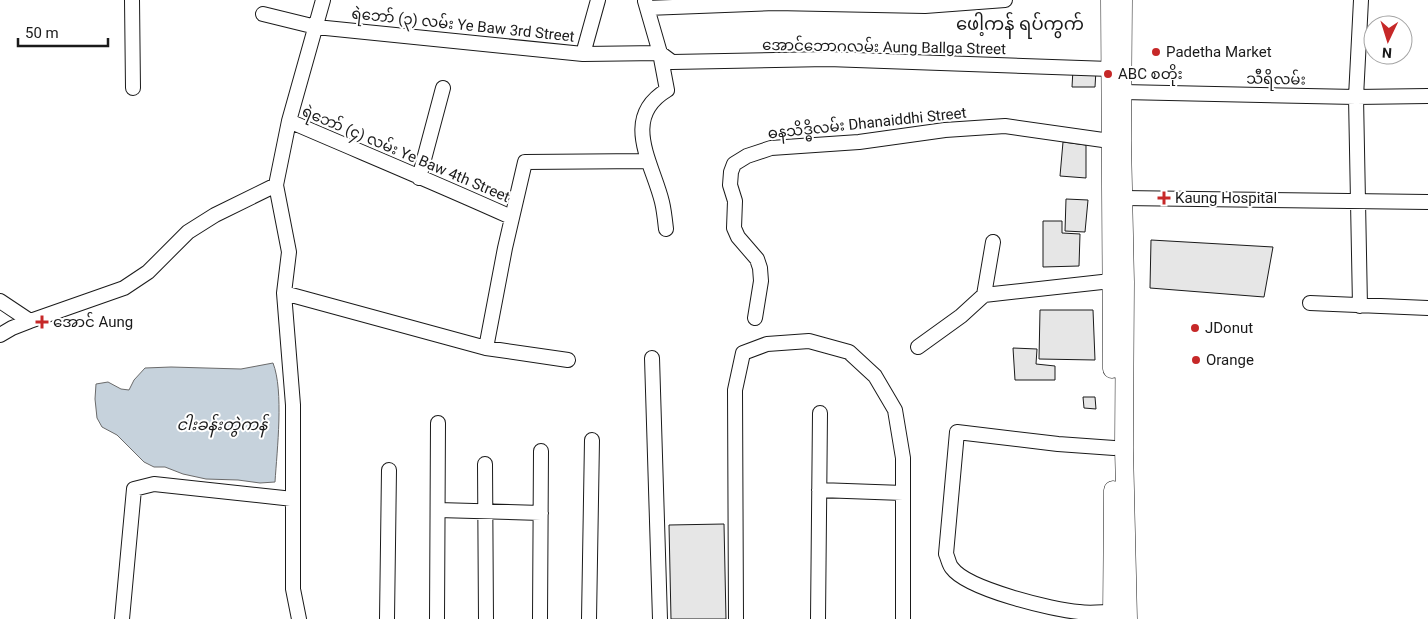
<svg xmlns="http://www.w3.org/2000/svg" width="1428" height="619" viewBox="0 0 1428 619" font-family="Roboto,'Noto Sans Myanmar',sans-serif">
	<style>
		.water { fill: #c6d2dc; stroke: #6a6a6a }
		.building { fill: #e6e6e6; stroke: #1a1a1a }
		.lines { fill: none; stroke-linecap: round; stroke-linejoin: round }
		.minor-casing { stroke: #1a1a1a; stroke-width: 16 }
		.major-casing { stroke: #1a1a1a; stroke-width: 19 }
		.minor { stroke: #fff; stroke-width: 14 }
		.major { stroke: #fff; stroke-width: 18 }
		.poi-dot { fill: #c62828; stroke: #fff; stroke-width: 2 }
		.labels { text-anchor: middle; stroke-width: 4; stroke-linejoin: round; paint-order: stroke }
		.street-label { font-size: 15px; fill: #1a1a1a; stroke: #fff }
		.poi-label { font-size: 15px; fill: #1a1a1a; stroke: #fff; text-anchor: start }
		.water-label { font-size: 16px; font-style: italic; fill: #1a1a1a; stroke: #fff }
		.quarter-label { font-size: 18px; fill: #1a1a1a; stroke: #fff }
	</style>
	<rect width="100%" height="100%" fill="#fff"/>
	<path class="water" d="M 273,363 C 284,391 277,450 275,482 L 260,483 L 238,480 L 206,479 L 183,474 L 165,467 L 154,467 L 144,462 L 117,435 L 102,427 L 97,418 L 95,399 L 96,384 L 108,382 L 121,389 L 129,390 L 134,380 L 145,368 L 171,367 L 241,369 Z"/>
	<path class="building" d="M 1073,69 L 1096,70 L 1095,87 L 1072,87 Z
		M 1063,142 L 1086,145 L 1086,178 L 1060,176 Z
		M 1066,199 L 1088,200 L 1085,232 L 1065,231 Z
		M 1043,221 L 1062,221 L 1062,233 L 1080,234 L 1079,266 L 1043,267 Z
		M 1151,240 L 1273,247 L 1264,297 L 1150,288 Z
		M 1040,310 L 1093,310 L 1095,360 L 1039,359 Z
		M 1013,348 L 1037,349 L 1036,364 L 1055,366 L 1055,380 L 1015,380 Z
		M 1083,397 L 1095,397 L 1096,409 L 1084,408 Z
		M 724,524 L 726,619 L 671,619 L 669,525 Z"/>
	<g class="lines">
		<defs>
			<path id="minor" d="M 132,0 L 133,88
				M 645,1 L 660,53 L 667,90 C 620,118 653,164 662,202 C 664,210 665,220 666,229
				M 647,8 L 775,3 L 925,6 L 1005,0
				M 263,14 L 316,27 L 583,54 L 660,53 L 672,62 L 828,59 L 1110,69
				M 583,54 L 598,0
				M 1123,92 L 1356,97 L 1428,96
				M 289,121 C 363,153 438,184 511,217
				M 419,178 L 443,88
				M 1123,198 L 1428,202
				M 284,293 L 486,348 L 568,360
				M 984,295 L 1111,281 L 1121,282
				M 0,301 L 30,321
				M 1310,303 L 1428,308
				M 1360,306 L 1356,97 L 1361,0
				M 755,318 L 761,281 L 760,268 L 757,259 L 738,237 L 734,228 L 735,201 L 730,185 L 731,172 L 734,164 L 747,156 L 771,148 L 859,142 L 945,130 L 1005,126 L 1110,141
				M 0,335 L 12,328 L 30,321 L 124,288 L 148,272 L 188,232 L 215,215 L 276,185
				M 918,347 L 961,316 L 984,295 L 993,242
				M 486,348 L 505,248 L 525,162 L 647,161
				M 652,358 L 660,619
				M 1114,448 L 1058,444 L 957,432 L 946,554 C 948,558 949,565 952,568 C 967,589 1053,610 1079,612 C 1093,614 1107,611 1121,612
				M 485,464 L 486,619
				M 819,490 L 903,493
				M 438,510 L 541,513
				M 122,619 L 134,489 L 154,484 L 293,499
				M 299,619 L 293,589 L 293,405 L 284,293 L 289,252 L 276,185 L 289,121 L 323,0
				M 387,619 L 389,470
				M 437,619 L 438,423
				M 540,619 L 541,451
				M 589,619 L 592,440
				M 736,619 L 735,390 L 743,353 L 767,344 L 809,341 L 849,352 L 875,376 L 895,410 L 903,458 L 903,619
				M 818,619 L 820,413"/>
			<path id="major" d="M 1110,0 L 1112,369
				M 1123,0 L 1122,141 L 1125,282 L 1124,448 L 1128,619
				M 1112,619 L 1113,490"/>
		</defs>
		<use href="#minor" class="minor-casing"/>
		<use href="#major" class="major-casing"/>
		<use href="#minor" class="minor"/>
		<use href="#major" class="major"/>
	</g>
	<g class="poi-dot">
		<circle cx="1156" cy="52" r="5"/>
		<circle cx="1108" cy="74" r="5"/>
		<path d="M1161.5 190.5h5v5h5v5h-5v5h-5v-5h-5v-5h5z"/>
		<path d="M39.5 314.5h5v5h5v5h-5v5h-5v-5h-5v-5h5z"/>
		<circle cx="1195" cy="328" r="5"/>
		<circle cx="1196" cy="360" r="5"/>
	</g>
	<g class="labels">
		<g class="street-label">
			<text transform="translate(463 25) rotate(6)" y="5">ရဲဘော် (၃) လမ်း Ye Baw 3rd Street</text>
			<text transform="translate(884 47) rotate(1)" y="5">အောင်ဘောဂလမ်း Aung Ballga Street</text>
			<text transform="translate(1276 79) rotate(1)" y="5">သီရိလမ်း</text>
			<text transform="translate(867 123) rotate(-6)" y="5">ဓနသိဒ္ဓိလမ်း Dhanaiddhi Street</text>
			<text transform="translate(406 154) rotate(23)" y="5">ရဲဘော် (၄) လမ်း Ye Baw 4th Street</text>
		</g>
		<g class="poi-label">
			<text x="1166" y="57">Padetha Market</text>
			<text x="1118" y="79">ABC စတိုး</text>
			<text x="1175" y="203">Kaung Hospital</text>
			<text x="53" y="327">အောင် Aung</text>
			<text x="1205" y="333">JDonut</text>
			<text x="1206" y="365">Orange</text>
		</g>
		<g class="water-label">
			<text x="222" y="430">ငါးခန်းတွဲကန်</text>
		</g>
		<g class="quarter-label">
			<text x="1020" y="30">ဖေါ့ကန် ရပ်ကွက်</text>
		</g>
	</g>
	<g transform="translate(1388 40) rotate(184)"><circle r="24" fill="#ffffff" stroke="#a3a3a3"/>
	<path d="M0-4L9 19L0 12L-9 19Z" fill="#c62828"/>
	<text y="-8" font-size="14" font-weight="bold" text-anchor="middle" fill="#1a1a1a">N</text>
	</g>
	<path d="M18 38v8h90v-8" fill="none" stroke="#1a1a1a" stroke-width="2.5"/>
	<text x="25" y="38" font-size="15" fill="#1a1a1a" stroke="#ffffff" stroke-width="4" paint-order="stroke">50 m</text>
</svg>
